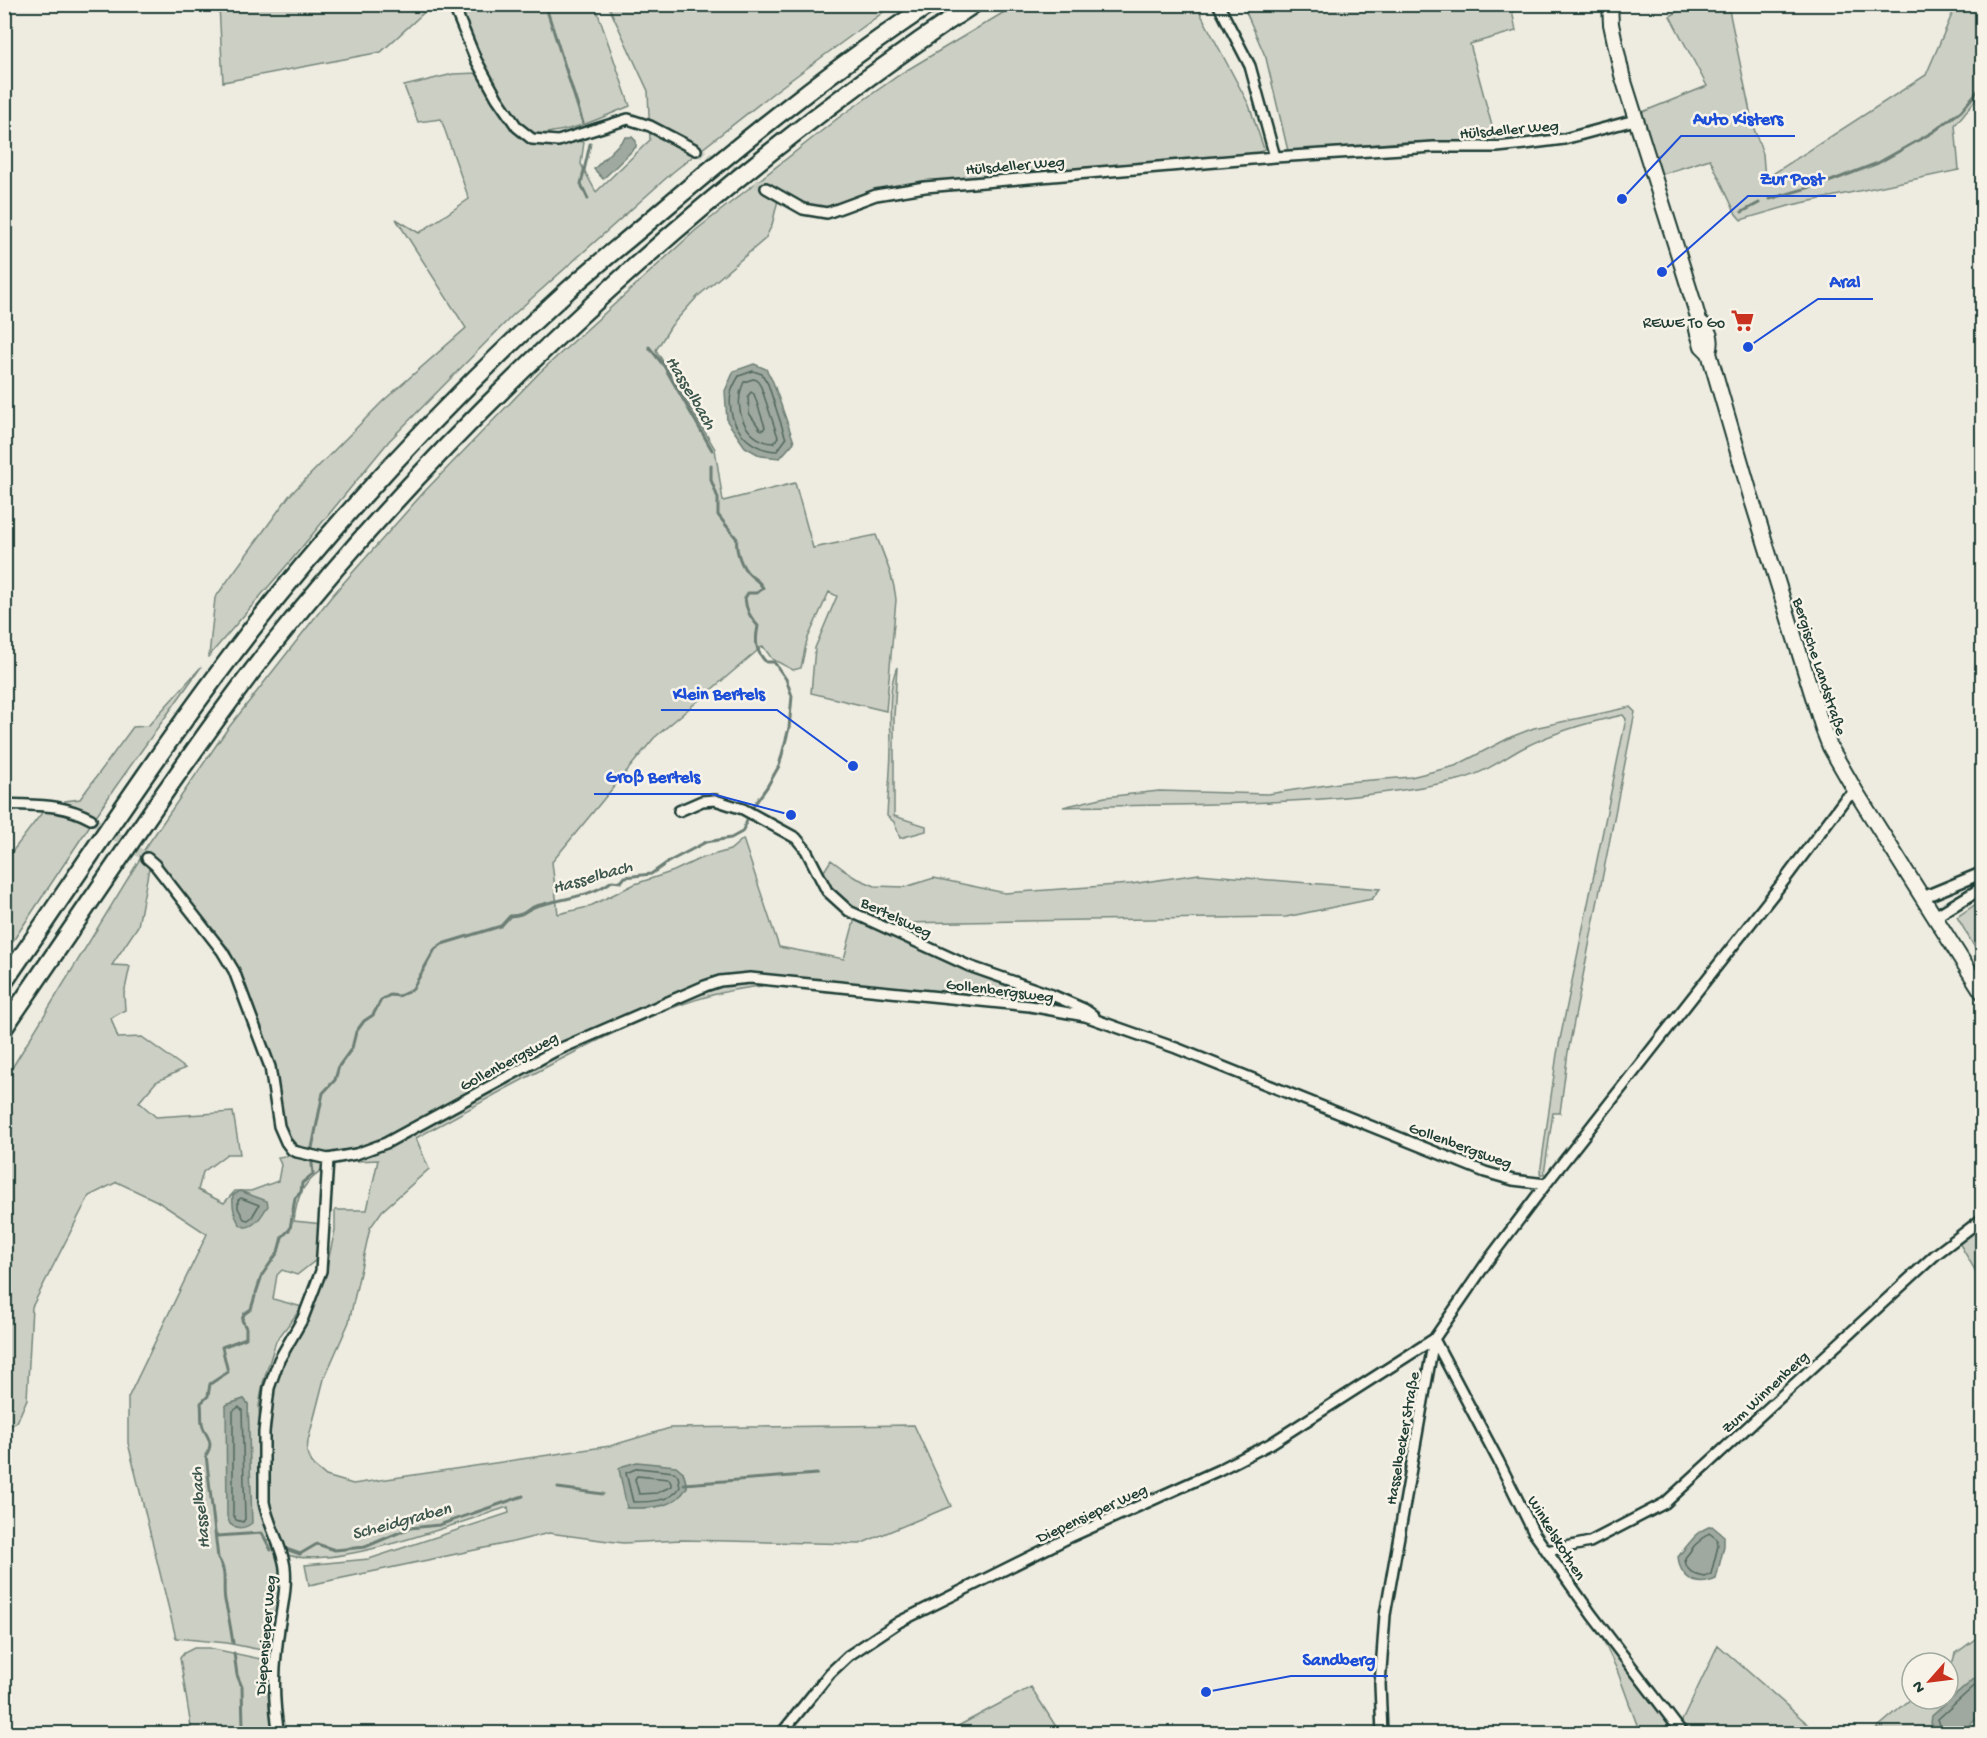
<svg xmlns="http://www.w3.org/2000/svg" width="1987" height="1738" viewBox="0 0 1987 1738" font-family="'Gochi Hand',sans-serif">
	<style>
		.green { fill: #cccfc4; stroke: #76867c; stroke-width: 1.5; fill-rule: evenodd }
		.water { fill: #9fa99f; stroke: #6c7e74; stroke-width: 1.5 }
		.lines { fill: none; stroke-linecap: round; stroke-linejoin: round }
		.shore { stroke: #52685f; stroke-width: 1.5 }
		.stream { stroke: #6c7e74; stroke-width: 3 }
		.minor-tunnel { stroke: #c5c9be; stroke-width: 9; stroke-dasharray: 9 4.5; stroke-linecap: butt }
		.minor-casing { stroke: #1f3d34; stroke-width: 14 }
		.tertiary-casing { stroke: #1f3d34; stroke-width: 15 }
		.primary-casing { stroke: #1f3d34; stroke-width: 18 }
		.motorway-casing { stroke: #1f3d34; stroke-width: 21 }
		.minor { stroke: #f7f3e8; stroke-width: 9 }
		.tertiary { stroke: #f7f3e8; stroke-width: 10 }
		.primary { stroke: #f7f3e8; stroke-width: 14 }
		.motorway { stroke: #f7f3e8; stroke-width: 16 }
		.labels { text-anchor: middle; stroke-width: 5; stroke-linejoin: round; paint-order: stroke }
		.street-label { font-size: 16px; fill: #1f3d34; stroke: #f7f3e8 }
		.poi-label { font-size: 16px; fill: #1f3d34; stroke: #f7f3e8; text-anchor: end }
		.water-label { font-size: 18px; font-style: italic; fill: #3f584f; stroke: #f7f3e8 }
		.leader { fill: none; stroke: #1d4ed8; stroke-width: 2 }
		.callout-dot { fill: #1d4ed8; stroke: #f7f3e8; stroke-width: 2 }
		.callout-label { font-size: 18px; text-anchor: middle; font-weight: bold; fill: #1d4ed8; stroke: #f7f3e8; stroke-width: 5; stroke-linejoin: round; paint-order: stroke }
	</style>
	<rect width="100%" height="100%" fill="#eeece1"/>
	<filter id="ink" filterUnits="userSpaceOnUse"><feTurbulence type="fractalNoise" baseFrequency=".0167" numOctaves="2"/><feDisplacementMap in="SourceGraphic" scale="12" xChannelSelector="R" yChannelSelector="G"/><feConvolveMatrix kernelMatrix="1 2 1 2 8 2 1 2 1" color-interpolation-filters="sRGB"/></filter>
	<g filter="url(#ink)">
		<path class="green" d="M 219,5 L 219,4 L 432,5 L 381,52 L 223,82 Z
			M 456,5 L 595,5 L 630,106 C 604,116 580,129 552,132 C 548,133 542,135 538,134 C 507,127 469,33 456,5 Z
			M 608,5 L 893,5 L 777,90 L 673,172 L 513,315 L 389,441 L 293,558 L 209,656 L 215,598 L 289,496 L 383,401 L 466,328 L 396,219 L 419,233 L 469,199 L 441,119 L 418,122 L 404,86 L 453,74 L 478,73 L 516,133 L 542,145 L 574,141 L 584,142 L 581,164 L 596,192 L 650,140 L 648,91 Z
			M 1016,5 L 1196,5 L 1249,105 L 1264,149 L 1256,155 L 1089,167 L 924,183 L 874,192 L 824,209 L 812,208 L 768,186 L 764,193 L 778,200 L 772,225 L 765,239 L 697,297 L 671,326 L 656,350 L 715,449 L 723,501 L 795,483 L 813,548 L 876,535 C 884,556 894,578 896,600 L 886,711 L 811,693 L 815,648 L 837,596 L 829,592 L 807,640 L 801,668 L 793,670 L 772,659 L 763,646 L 654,738 L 552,862 L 558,914 L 588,907 L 635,884 L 674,871 L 699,859 L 730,850 L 743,839 L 779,947 L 844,959 L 855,918 C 899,941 944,961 990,978 C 1020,989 1053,996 1081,1011 L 731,978 L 559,1045 L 380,1143 L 332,1156 L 301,1148 L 290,1139 L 285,1128 L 275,1066 L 237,965 L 228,948 L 144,850 L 226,731 L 331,597 L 424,492 L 540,372 L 696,230 L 838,118 L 902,73 Z
			M 1243,5 L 1511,5 L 1516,31 L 1470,44 L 1496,141 L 1404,142 L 1288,151 L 1266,58 Z
			M 1690,5 L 1728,5 L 1753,126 L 1763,154 L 1765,179 L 1926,75 L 1956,5 L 1982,5 L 1982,92 L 1955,125 L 1959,170 L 1792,205 L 1741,220 L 1736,214 L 1710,159 L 1659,175 L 1640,113 L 1707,86 L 1670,16 Z
			M 201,667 L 114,789 L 5,953 L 5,861 L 44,810 L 61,814 L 65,801 L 80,799 L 133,727 L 148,726 Z
			M 897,667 L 894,717 L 894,816 L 926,826 L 926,831 L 900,838 L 894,822 L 887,816 C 888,793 891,769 891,746 C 891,721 887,690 897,667 Z
			M 1630,707 L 1635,712 L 1568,1052 L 1560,1113 L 1553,1113 L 1544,1174 L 1540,1174 L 1557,1054 L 1626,719 L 1623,715 C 1589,722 1554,732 1523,748 C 1501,760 1483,774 1458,780 C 1329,808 1194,803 1063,807 L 1105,797 L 1159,791 L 1268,794 L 1346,782 L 1411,777 L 1455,766 L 1511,737 L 1534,728 Z
			M 141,857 L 149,868 L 138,926 L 112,965 L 130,966 L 124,994 L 125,1010 L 111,1018 L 118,1038 L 142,1037 L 185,1068 L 156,1082 L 139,1102 L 156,1117 L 233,1112 L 240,1154 L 227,1154 L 203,1172 L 198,1190 L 224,1203 L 235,1191 L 251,1191 L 278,1181 L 281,1165 L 278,1157 L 292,1155 L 330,1166 C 304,1180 297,1193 294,1221 L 323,1224 L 316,1260 L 297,1275 L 282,1270 L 277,1275 L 273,1299 L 302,1307 L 276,1341 L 263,1383 L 259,1406 L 261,1462 L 260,1501 L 264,1524 L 280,1558 L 283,1574 L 271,1652 L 227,1643 L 176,1638 L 128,1443 L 128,1398 L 207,1234 L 157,1201 L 117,1182 L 89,1196 L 32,1307 L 27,1399 L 17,1422 L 5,1429 L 4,1081 ZM 244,1399 L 248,1404 L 251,1523 L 226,1405 Z
			M 831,860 L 854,877 L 875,886 L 905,887 L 934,878 L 1005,893 L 1131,884 L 1199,874 L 1380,889 L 1372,899 L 1286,917 L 897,923 L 899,931 L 841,900 L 821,876 Z
			M 1982,900 L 1982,960 L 1957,917 Z
			M 752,980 L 775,985 C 720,987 668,1008 618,1031 C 549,1063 483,1102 416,1138 L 429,1169 L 382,1211 L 370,1228 L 349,1322 L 324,1379 L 308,1441 L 307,1452 L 313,1465 L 326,1476 L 353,1484 L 610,1446 L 670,1428 L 914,1425 L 951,1506 L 860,1544 L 682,1540 L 623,1543 L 549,1533 L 513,1542 L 309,1585 L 305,1565 L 369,1559 L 509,1513 L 508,1507 C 459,1522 330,1572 285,1554 L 268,1503 L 268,1438 L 272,1393 L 276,1375 L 308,1317 L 325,1275 L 335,1230 L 335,1210 L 367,1210 L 378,1160 L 357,1161 L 354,1157 L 555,1053 L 709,988 ZM 683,1472 L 687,1487 C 675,1509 649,1508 627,1508 Z
			M 1982,1225 L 1982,1282 L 1958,1241 Z
			M 1596,1625 L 1682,1733 L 1640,1733 L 1617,1670 Z
			M 1982,1634 L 1982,1733 L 1870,1734 L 1912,1698 L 1948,1699 L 1948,1666 L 1953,1661 L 1955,1654 Z
			M 1718,1645 L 1818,1733 L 1697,1733 L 1681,1723 Z
			M 194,1648 L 209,1648 L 270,1661 L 269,1695 L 275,1733 L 192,1733 L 180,1658 L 184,1653 Z
			M 1031,1687 L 1060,1733 L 945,1733 Z"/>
		<path class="water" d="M 626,137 L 632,137 L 636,141 L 636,147 L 603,179 L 594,169 Z
			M 754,364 L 766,369 L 773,382 L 794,442 L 780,458 L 761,456 L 745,447 L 727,421 L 725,391 L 734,371 Z
			M 240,1191 L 267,1201 L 268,1206 C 264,1211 261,1218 256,1222 C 237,1239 232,1208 233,1195 Z
			M 244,1399 L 248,1404 L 252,1523 C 244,1529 238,1529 230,1524 L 227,1516 L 226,1405 Z
			M 637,1462 L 676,1466 L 683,1472 L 687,1487 C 675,1509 649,1508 627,1508 L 619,1469 L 623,1466 Z
			M 1712,1526 L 1724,1536 L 1724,1546 L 1716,1579 C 1696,1588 1680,1578 1678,1557 C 1687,1546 1698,1529 1712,1526 Z
			M 1982,1672 L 1982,1715 L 1959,1733 L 1938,1733 L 1931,1723 L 1932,1716 Z"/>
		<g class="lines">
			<path class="shore" d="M 753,371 L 762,374 L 768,384 L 786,439 L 777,451 C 747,450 726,423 731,393 C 732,388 736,381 739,376 Z
				M 753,379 L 757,380 L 761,387 L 778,437 L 774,443 C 744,442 732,406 744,382 Z
				M 751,392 L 754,394 L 765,427 L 763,430 L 760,429 L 749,413 L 748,396 Z
				M 241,1198 L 259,1205 L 252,1217 L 248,1220 L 244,1219 L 238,1208 L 238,1200 Z
				M 239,1407 L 242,1410 L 245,1519 L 243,1522 L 236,1520 L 233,1514 L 233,1411 Z
				M 638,1468 L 674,1472 L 678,1476 L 680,1487 C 672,1502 648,1502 633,1502 L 626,1473 Z
				M 637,1476 L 669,1479 L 672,1486 L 657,1493 L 639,1494 L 635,1479 Z
				M 1709,1533 L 1717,1539 L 1718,1546 L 1711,1574 L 1705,1577 C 1694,1575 1685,1571 1685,1558 L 1695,1545 Z
				M 1943,1734 L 1938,1719 L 1982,1679"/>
			<path class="stream" d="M 545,4 L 583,123
				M 588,199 L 581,184 L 590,144
				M 1770,199 L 1831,181 L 1878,163 L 1933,132 L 1961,111 L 1982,86
				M 1742,212 L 1759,203
				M 649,347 L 664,366 L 712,450
				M 256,1293 L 262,1275 L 278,1252 L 282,1237 L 290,1229 L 295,1198 L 301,1192 L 302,1183 L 313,1174 L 311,1153 L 323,1093 L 335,1080 L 339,1066 L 352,1048 L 356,1032 L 364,1021 L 373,1015 L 381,1000 L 390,995 L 399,996 L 412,990 L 435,949 L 442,944 L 501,926 L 510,916 C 527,915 524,910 536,906 C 560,899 591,897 612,881 L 621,882 L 625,877 L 651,874 L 668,862 L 706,842 L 731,838 L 742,832 L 754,805 L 767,787 L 779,766 L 789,728 L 792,696 L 786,679 L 774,662 L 766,662 C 755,650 755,641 758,626 C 750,617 746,610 745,598 L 748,593 L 757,593 L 763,588 C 759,580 755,580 750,575 C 741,567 735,549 737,539 L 718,515 L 718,498 L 711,480 L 711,465
				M 684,1484 L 817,1474
				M 558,1488 L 603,1494
				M 217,1536 L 262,1533 L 271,1550
				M 286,1549 L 300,1554 L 317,1544 L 335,1550 L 365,1547 L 410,1528 L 439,1525 L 523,1496
				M 233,1643 C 231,1630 229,1617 226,1605 C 221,1588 229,1574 218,1558 L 206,1455 C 216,1440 204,1436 202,1423 C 201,1416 202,1410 201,1403 L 208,1396 L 210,1384 L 228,1372 L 222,1347 L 246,1338 L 246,1328 L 242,1320 L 244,1314 L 251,1309 L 255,1296
				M 234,1653 L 237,1675 L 242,1687 L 243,1727 L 246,1734"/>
			<path class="minor-tunnel" d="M 696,150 L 766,188
				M 91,819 L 147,858"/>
			<defs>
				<path id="minor" d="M 453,4 L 476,60 L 497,98 L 517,127 L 532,139 L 558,141 L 628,119 L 650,126 L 696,150
					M 1218,4 L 1250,66 L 1275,157
					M 766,188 L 803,209 L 827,213 L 876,195 L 925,187 L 1275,157 L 1434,147 L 1497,147 L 1525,144 L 1564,139 L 1635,120
					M 4,804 C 37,806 61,803 91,819
					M 679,811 L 702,801 L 715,800 L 743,809 L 796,838 L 806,850 L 827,891 L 849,911 L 969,966 L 1052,995 L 1084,1009 L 1094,1016
					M 147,858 L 155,865 L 222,951 L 234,971 L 270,1067 L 279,1126 L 286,1142 L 292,1150 L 297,1152 L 328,1159 L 356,1154 L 386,1143 L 555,1051 L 705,986 L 720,981 L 750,978 L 1030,1006 L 1085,1016 L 1176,1048 L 1485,1172 L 1513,1180 L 1546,1184 L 1783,882 L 1845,799 L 1856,792
					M 1434,1339 L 1498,1460 L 1534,1533 L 1592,1615 L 1683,1734
					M 1547,1551 L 1590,1542 L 1665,1503 L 1935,1255 L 1982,1219
					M 279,1734 C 272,1695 274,1666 279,1628 C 282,1608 287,1587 285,1568 C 283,1548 268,1525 264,1502 L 264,1432 L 269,1388 L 279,1360 L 303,1318 L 321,1271 L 328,1159
					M 781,1734 L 830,1673 L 848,1656 L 899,1622 L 1070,1537 L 1219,1470 L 1270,1444 L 1434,1339
					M 1382,1734 L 1380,1684 L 1385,1615 L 1434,1339 L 1487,1262 L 1546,1184"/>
				<path id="tertiary" d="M 1924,897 L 1982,873
					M 1936,916 L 1982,888"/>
				<path id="primary" d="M 1610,4 L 1611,24 L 1622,75 L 1695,307 L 1699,321 L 1697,330 L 1702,346 L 1709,353 L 1751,497 L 1823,729 L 1830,747 L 1856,792 L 1982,992
					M 1699,321 C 1710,330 1713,339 1709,353"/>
				<path id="motorway" d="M 4,982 C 85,864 163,744 251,630 C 344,511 454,394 566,292 C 597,264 629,239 660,212 C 746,139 835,67 930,4
					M 4,1028 C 58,949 111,870 165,792 C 201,741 236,690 275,642 C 377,513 492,395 614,285 C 727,183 847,88 974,4"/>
			</defs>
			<use href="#minor" class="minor-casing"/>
			<use href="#tertiary" class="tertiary-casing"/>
			<use href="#primary" class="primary-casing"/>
			<use href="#motorway" class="motorway-casing"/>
			<use href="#minor" class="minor"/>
			<use href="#tertiary" class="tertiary"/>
			<use href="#primary" class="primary"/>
			<use href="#motorway" class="motorway"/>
		</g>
	</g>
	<defs>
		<symbol id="supermarket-bare" viewBox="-9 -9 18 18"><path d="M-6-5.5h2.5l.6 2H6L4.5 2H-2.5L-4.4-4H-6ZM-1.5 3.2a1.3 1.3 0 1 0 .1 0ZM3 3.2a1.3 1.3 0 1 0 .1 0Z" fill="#c8321e" stroke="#f7f3e8" stroke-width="2.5" paint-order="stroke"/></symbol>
	</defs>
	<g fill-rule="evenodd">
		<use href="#supermarket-bare" x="1726" y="304" width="33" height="33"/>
	</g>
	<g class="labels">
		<g class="street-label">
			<text transform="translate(1509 128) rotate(-5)" y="6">Hülsdeller Weg</text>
			<text transform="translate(1015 164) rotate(-5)" y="6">Hülsdeller Weg</text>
			<text transform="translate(1821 666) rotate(72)" y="6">Bergische Landstraße</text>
			<text transform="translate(897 916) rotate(25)" y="6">Bertelsweg</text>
			<text transform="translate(1000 989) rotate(7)" y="6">Gollenbergsweg</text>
			<text transform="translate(508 1060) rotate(-28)" y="6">Gollenbergsweg</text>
			<text transform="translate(1461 1144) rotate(20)" y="6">Gollenbergsweg</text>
			<text transform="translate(1764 1391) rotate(-43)" y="6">Zum Winnenberg</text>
			<text transform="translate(1401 1438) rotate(-80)" y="6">Hasselbecker Straße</text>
			<text transform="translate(1091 1512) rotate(-25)" y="6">Diepensieper Weg</text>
			<text transform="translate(1558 1537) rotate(58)" y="6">Winkelskothen</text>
			<text transform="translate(264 1635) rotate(-85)" y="6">Diepensieper Weg</text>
		</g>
		<g class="poi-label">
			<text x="1725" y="327">REWE To Go</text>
		</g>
		<g class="water-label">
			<text transform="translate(692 392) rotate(59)" y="6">Hasselbach</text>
			<text transform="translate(592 876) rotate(-16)" y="6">Hasselbach</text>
			<text transform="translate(199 1508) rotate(-96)" y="6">Hasselbach</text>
			<text transform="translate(401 1520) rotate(-15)" y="6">Scheidgraben</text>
		</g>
	</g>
	<path class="leader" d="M1622 199L1681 136H1795M1662 272L1748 196H1836M1748 347L1818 299H1873M853 766L777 710H661M791 815L712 794H594M1206 1692L1291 1676H1388"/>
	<g class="callout-dot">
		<circle cx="1622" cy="199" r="6"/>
		<circle cx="1662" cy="272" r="6"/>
		<circle cx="1748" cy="347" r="6"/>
		<circle cx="853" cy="766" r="6"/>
		<circle cx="791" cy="815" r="6"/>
		<circle cx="1206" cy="1692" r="6"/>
	</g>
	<g class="callout-label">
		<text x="1738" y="124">Auto Kisters</text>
		<text x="1792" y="184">Zur Post</text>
		<text x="1845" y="287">Aral</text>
		<text x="719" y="699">Klein Bertels</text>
		<text x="653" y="782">Groß Bertels</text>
		<text x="1339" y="1665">Sandberg</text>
	</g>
	<rect width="1987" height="1738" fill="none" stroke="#f7f3e8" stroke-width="24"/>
	<rect x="12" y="12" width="1963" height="1714" fill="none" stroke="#1f3d34" stroke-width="2" filter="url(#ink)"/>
	<g transform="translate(1930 1681) rotate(242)"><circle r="28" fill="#f7f3e8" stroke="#a1aaa0" stroke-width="1.5"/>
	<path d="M0-4.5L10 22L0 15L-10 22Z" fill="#c8321e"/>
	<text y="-9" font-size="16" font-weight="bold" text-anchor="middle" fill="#1f3d34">N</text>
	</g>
</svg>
